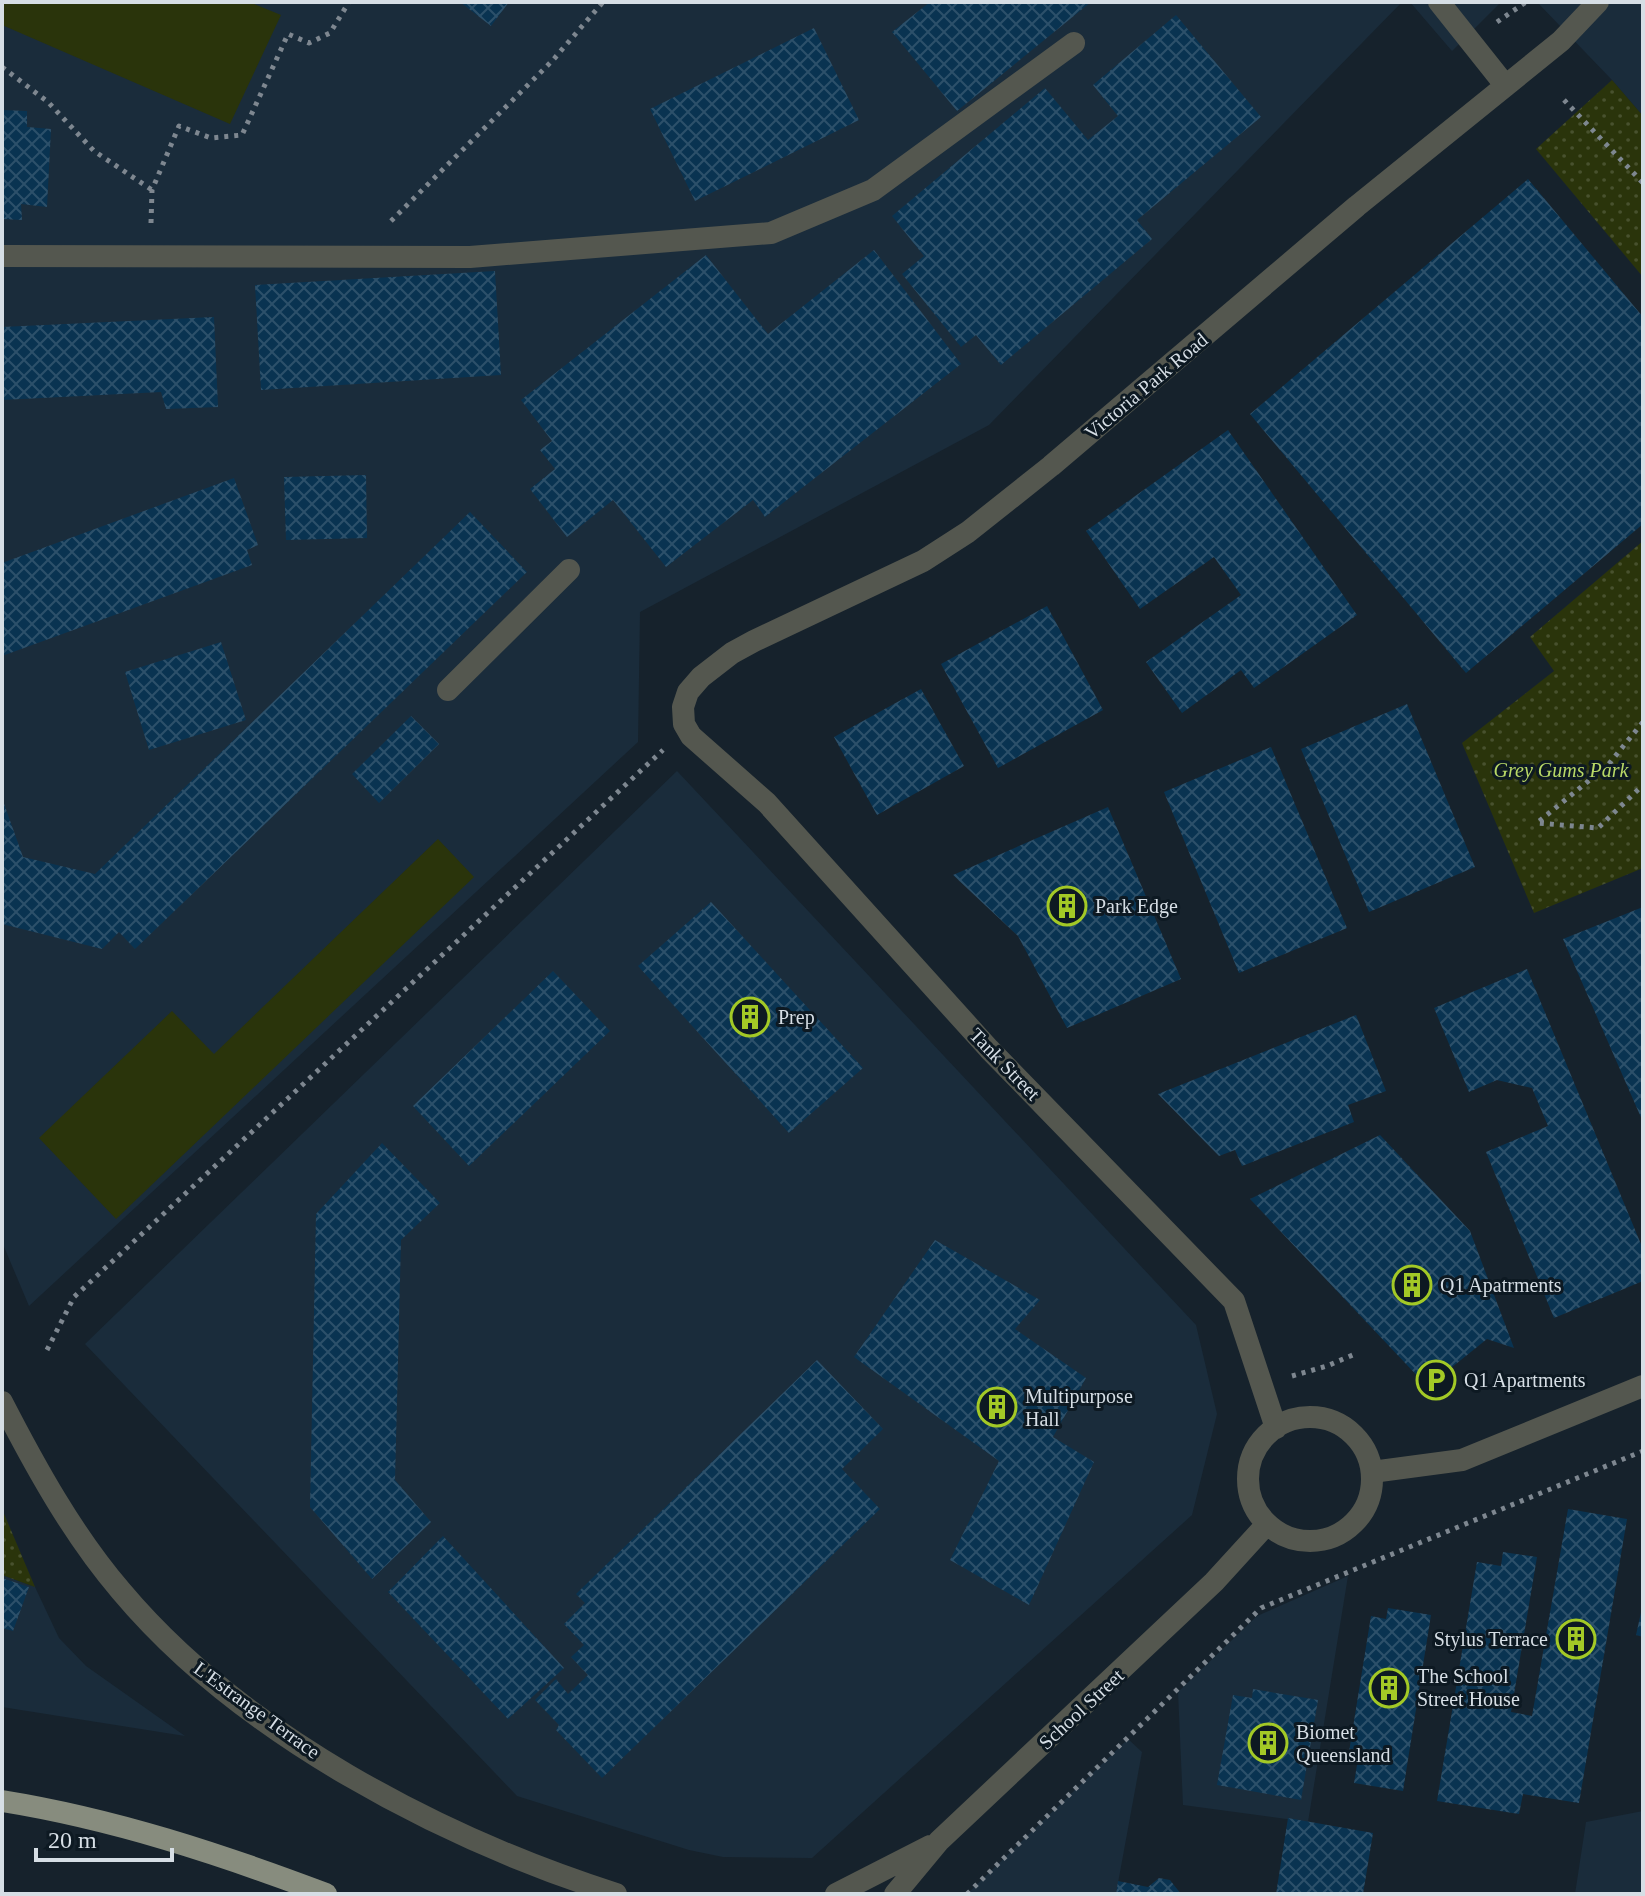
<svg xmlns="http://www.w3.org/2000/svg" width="1645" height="1896" viewBox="0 0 1645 1896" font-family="'Times New Roman',serif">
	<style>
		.built { fill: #1a2c3b }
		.park { fill: url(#park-dots) }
		.pitch { fill: #2a340b }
		.building { fill: url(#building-cross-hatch) }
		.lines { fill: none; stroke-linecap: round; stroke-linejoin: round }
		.path { stroke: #7e8790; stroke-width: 5; stroke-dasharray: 4 6; stroke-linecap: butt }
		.service { stroke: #54574f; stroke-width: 22 }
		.minor { stroke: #54574f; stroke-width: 22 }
		.primary { stroke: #878c7e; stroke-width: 22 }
		.labels { text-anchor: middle; stroke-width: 6; stroke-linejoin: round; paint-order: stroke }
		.street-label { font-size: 20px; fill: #d6dee5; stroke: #0d1922 }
		.park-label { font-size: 20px; font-style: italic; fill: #b8d866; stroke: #0d1922 }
		.poi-label { font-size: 20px; fill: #d6dee5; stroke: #0d1922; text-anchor: start }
	</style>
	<defs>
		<pattern id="park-dots" width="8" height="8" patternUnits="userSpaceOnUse" patternTransform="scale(2)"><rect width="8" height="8" fill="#2a340b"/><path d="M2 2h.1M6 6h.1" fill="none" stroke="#48512e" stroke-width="1.8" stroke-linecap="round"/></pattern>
		<pattern id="building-cross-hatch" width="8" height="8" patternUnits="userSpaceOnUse" patternTransform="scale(2)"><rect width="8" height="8" fill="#093351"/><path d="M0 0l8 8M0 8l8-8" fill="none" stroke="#2c506a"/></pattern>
	</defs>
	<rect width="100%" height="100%" fill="#16222c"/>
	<path class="built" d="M 2,2 L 1402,2 L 989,425 L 640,612 L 638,742 L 29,1306 L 2,1242 Z
		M 1410,2 L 1501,2 L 1452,51 Z
		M 1537,2 L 1643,2 L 1643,116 L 1612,80 Z
		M 677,771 L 1196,1325 L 1217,1414 L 1192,1515 L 812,1858 L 723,1857 L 689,1850 L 517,1796 L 85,1344 Z
		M 2,1575 L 35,1587 L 59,1638 L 86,1666 L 185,1736 L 2,1707 Z
		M 1348,1576 L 1308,1822 L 1183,1805 L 1178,1692 L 1257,1616 Z
		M 1128,1739 L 1142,1752 L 1116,1894 L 967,1894 Z
		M 1643,1811 L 1643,1894 L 1575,1894 L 1586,1822 Z"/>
	<path class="park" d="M 1612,80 L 1643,116 L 1643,277 L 1536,149 Z
		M 1643,541 L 1643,868 L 1534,913 L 1462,743 L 1554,671 L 1530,637 Z
		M 2,1509 L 35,1587 L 2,1575 Z"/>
	<path class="pitch" d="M 2,2 L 249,2 L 281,15 L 230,124 L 2,25 Z
		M 438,839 L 474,877 L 116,1219 L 39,1138 L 172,1011 L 214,1054 Z"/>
	<path class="building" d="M 460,2 L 509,2 L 491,26 Z
		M 930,2 L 1091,2 L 957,111 L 892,32 Z
		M 1176,15 L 1261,117 L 1137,220 L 1152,239 L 1001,365 L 976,335 L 961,347 L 902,274 L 924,256 L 892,216 L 1045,88 L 1088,140 L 1118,116 L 1093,85 Z
		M 814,28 L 859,120 L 695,201 L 650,109 Z
		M 2,110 L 27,111 L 27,127 L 51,129 L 47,207 L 21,204 L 22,220 L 2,219 Z
		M 1528,179 L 1643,317 L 1643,524 L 1466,673 L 1250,414 Z
		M 874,250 L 961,364 L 765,517 L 753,500 L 666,567 L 613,500 L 567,537 L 530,489 L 555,469 L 540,450 L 552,441 L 521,400 L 706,255 L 768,334 Z
		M 495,271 L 501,375 L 261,390 L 255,285 Z
		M 214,317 L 218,407 L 166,409 L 161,392 L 2,400 L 2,327 Z
		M 1228,430 L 1357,615 L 1254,688 L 1241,670 L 1182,713 L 1146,662 L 1241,595 L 1214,557 L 1140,609 L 1086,531 Z
		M 366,475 L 367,538 L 286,540 L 284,477 Z
		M 234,478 L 258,545 L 247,550 L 252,565 L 2,656 L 2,563 Z
		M 470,512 L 527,572 L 135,949 L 119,932 L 102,949 L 2,924 L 2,798 L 23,857 L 95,874 Z
		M 1047,606 L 1103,710 L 998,768 L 941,664 Z
		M 221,642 L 246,720 L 149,750 L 125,672 Z
		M 921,689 L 964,766 L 877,815 L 834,737 Z
		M 1407,704 L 1475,867 L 1369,912 L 1301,749 Z
		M 411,716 L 439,744 L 379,803 L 352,774 Z
		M 1271,747 L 1347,928 L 1239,973 L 1164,792 Z
		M 1108,807 L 1181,979 L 1067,1028 L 1018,936 L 953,875 Z
		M 711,902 L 863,1068 L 789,1133 L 638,966 Z
		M 1643,907 L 1643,1122 L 1563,939 Z
		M 1527,969 L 1643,1249 L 1643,1281 L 1554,1318 L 1486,1152 L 1548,1126 L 1532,1088 L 1497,1080 L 1469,1092 L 1434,1008 Z
		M 553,971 L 610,1031 L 469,1166 L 413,1106 Z
		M 1356,1015 L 1386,1091 L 1348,1105 L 1354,1122 L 1242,1166 L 1235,1150 L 1219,1156 L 1158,1094 Z
		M 1380,1135 L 1470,1231 L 1514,1348 L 1487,1339 L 1436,1380 L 1424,1383 L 1250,1199 Z
		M 382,1143 L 440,1203 L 401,1240 L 395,1480 L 431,1522 L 372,1579 L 310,1507 L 316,1214 Z
		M 935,1240 L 1040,1300 L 1015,1329 L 1086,1378 L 1053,1437 L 1094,1462 L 1029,1605 L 950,1560 L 999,1461 L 854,1357 Z
		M 817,1360 L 883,1429 L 842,1469 L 880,1509 L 602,1778 L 556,1730 L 559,1725 L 535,1700 L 556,1679 L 568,1694 L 588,1675 L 571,1657 L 584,1645 L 564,1624 L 585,1603 L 576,1594 Z
		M 1568,1509 L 1627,1519 L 1579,1803 L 1523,1794 L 1519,1814 L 1437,1801 L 1477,1562 L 1501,1566 L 1503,1552 L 1537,1557 L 1511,1712 L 1532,1716 Z
		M 443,1536 L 564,1668 L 508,1719 L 388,1592 Z
		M 2,1578 L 29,1587 L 13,1631 L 2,1628 Z
		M 1388,1608 L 1431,1615 L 1403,1791 L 1354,1783 L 1358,1759 L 1348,1758 L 1371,1616 L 1386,1619 Z
		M 1642,1608 L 1643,1608 L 1643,1637 L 1636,1635 Z
		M 1253,1689 L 1318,1700 L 1301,1800 L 1217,1785 L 1233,1695 L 1252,1698 Z
		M 1288,1818 L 1373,1833 L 1363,1894 L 1276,1894 Z
		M 1159,1878 L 1170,1880 L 1181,1894 L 1116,1894 L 1118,1881 L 1148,1887 Z"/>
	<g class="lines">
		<path class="path" d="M 1497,22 L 1526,2
			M 2,67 L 48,102 L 94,151 L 152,190
			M 1564,100 L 1643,183
			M 391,221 L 553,60 L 603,2
			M 151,223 L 152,190 L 179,126 L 211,138 L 242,135 L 288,34 L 309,43 L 330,33 L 349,2
			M 1643,722 L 1608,765 L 1537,823 L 1598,828 L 1643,785
			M 47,1350 L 74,1297 L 663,750
			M 1292,1376 L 1327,1366 L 1355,1354
			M 967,1894 L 1261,1608 L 1643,1451"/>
		<path class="service" d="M 2,256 L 470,257 L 771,233 L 873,190 L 1074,43
			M 448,690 L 569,570"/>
		<path class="minor" d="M 1439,2 L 1505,85
			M 2,1402 C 36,1468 73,1535 121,1591 C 241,1734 441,1838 616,1894
			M1248 1479a62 62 0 1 1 124 0a62 62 0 1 1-124 0Z
			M 1276,1428 L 1234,1301 L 989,1049 L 767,803 L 691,736 L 684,724 L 683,707 L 688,692 L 701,677 L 732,653 L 754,641 L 923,561 L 968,532 L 1051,466 L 1357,206 L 1561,41 L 1598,2
			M 1372,1472 L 1462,1460 L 1643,1386
			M 836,1894 L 930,1846
			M 895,1894 L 939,1841 L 1214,1582 L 1267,1524"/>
		<path class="primary" d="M 2,1801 C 114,1819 220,1854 326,1894"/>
	</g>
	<defs>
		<symbol id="building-ring" viewBox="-11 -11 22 22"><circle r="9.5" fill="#0d1922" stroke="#a3c926" stroke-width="1.5"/><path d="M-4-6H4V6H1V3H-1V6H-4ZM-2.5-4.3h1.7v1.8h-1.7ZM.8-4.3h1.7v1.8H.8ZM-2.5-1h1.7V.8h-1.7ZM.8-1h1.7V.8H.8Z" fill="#a3c926"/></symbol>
		<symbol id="parking-ring" viewBox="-11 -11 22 22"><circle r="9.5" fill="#0d1922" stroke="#a3c926" stroke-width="1.5"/><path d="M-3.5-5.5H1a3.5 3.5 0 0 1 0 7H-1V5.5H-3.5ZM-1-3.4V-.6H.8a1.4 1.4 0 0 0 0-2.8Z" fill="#a3c926"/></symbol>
	</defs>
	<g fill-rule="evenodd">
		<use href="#building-ring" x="1045" y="884" width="44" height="44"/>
		<use href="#building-ring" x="728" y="995" width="44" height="44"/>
		<use href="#building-ring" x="1390" y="1263" width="44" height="44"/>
		<use href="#parking-ring" x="1414" y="1358" width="44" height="44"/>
		<use href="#building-ring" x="975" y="1385" width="44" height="44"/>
		<use href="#building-ring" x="1554" y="1617" width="44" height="44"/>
		<use href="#building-ring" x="1367" y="1666" width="44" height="44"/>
		<use href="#building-ring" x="1246" y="1721" width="44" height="44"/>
	</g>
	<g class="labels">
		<g class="street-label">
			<text transform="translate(1146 386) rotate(-40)" y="7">Victoria Park Road</text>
			<text transform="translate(1005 1064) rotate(46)" y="7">Tank Street</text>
			<text transform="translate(1081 1709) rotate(-43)" y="7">School Street</text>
			<text transform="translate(257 1710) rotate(36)" y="7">L'Estrange Terrace</text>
		</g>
		<g class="park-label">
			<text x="1561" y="777">Grey Gums Park</text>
		</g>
		<g class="poi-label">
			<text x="1095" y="913">Park Edge</text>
			<text x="778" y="1024">Prep</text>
			<text x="1440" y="1292">Q1 Apatrments</text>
			<text x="1464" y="1387">Q1 Apartments</text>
			<text x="1025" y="1403">Multipurpose<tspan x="1025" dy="23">Hall</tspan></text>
			<text x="1548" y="1646" text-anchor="end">Stylus Terrace</text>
			<text x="1417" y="1683">The School<tspan x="1417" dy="23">Street House</tspan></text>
			<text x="1296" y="1739">Biomet<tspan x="1296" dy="23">Queensland</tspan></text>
		</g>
	</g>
	<rect width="1645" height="1896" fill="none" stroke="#d6dee5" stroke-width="8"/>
	<path d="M36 1848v12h136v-12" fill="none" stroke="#d6dee5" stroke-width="4"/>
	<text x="48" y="1848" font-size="24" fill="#d6dee5" stroke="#0d1922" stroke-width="6" paint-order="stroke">20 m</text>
</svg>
